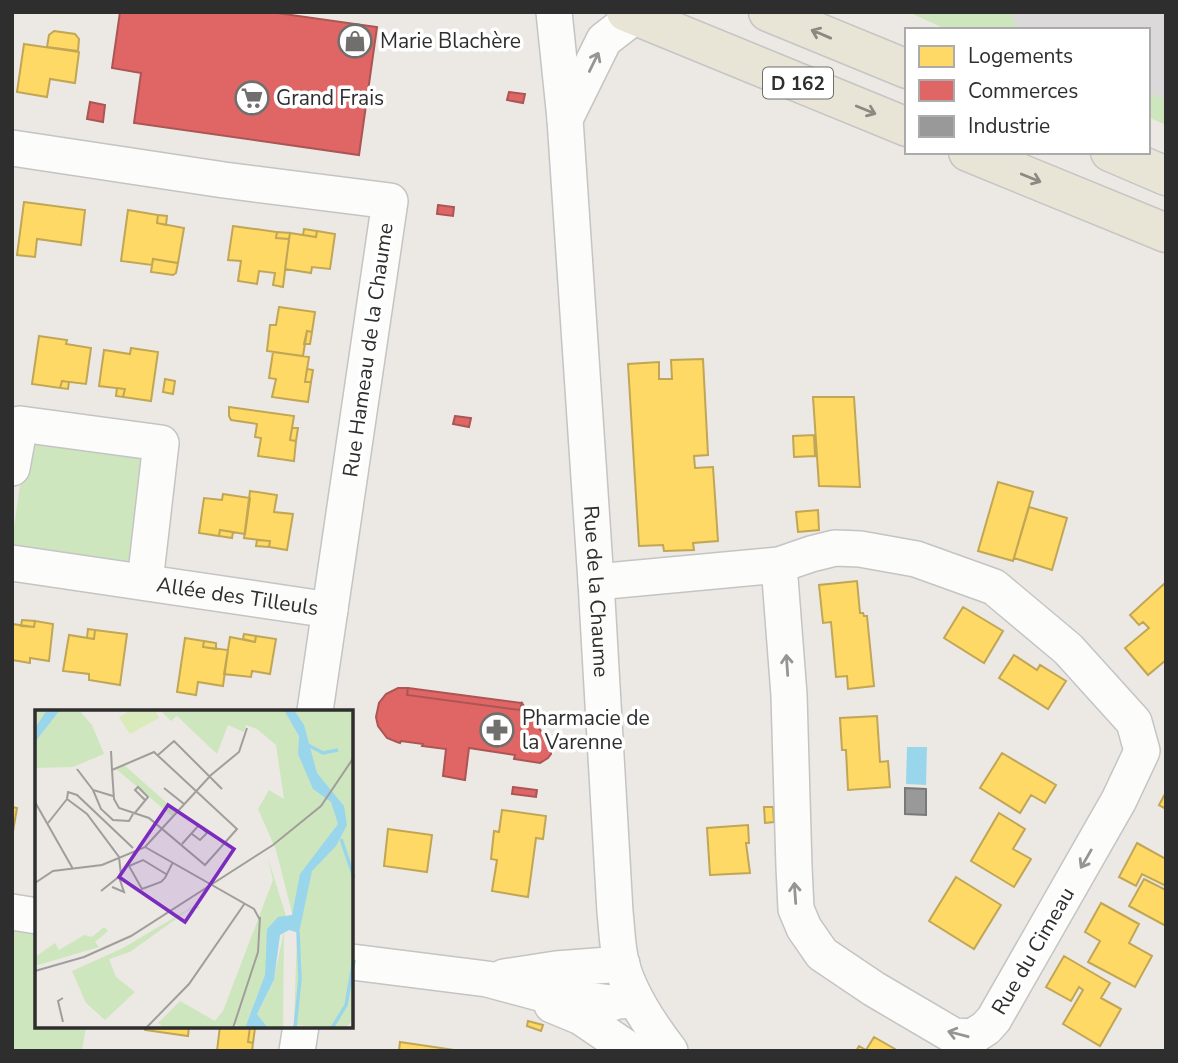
<svg xmlns="http://www.w3.org/2000/svg" width="1178" height="1063" viewBox="0 0 1178 1063" font-family="'Nunito Sans',sans-serif">
	<style>
		.industrial { fill: #dcd9db }
		.green { fill: #cee6be }
		.water { fill: #99d6ec }
		.homes { fill: #ffd966; stroke: #c0a655; stroke-width: 2 }
		.shops { fill: #e06666; stroke: #ab5555; stroke-width: 2 }
		.industry { fill: #999; stroke: #797979; stroke-width: 2 }
		.lines { fill: none; stroke-linecap: round; stroke-linejoin: round }
		.street-casing { stroke: #c5c4c5; stroke-width: 38 }
		.primary-casing { stroke: #c6c5c4; stroke-width: 41 }
		.street { stroke: #fcfcfb; stroke-width: 35 }
		.primary { stroke: #e8e4d6; stroke-width: 38 }
		.oneway { stroke: #8b8982 }
		.oneway2 { stroke: #959594 }
		.labels { text-anchor: middle; stroke-width: 7; stroke-linejoin: round; paint-order: stroke }
		.shield { fill: #fff; stroke: #6d6d6d; stroke-width: 2 }
		.shield-label { font-size: 19px; font-weight: bold; fill: #2e2e2e }
		.poi-label { font-size: 21px; fill: #2e2e2e; stroke: #fff; text-anchor: start }
		.street-label { font-size: 21px; fill: #2e2e2e; stroke: #fff }
		.inset-river { fill: none; stroke: #99d6ec; stroke-width: 3.5 }
		.inset-road { fill: none; stroke: #a09e9b; stroke-width: 2 }
		.view { fill: #7b2cbf; fill-opacity: 0.15; stroke: #7b2cbf; stroke-width: 3.5 }
		.inset-edge { fill: none; stroke: #2e2e2e; stroke-width: 3.5 }
	</style>
	<rect width="100%" height="100%" fill="#ece8e4"/>
	<path class="industrial" d="M 910,12 L 1166,12 L 1166,113 L 1148,106 L 1148,30 L 955,30 Z"/>
	<path class="green" d="M 908,12 L 1012,12 L 1015,25 L 1021,30 L 948,30 Z
		M 1148,92 L 1166,100 L 1166,125 L 1148,117 Z
		M 27,434 L 150,451 L 134,570 L 12,554 L 12,542 Z
		M 12,927 L 37,930 L 37,1026 L 86,1026 L 82,1051 L 12,1051 Z"/>
	<path class="water" d="M 907,747 L 927,747 L 926,785 L 906,784 Z"/>
	<path class="homes" d="M 54,31 L 75,34 L 79,39 L 78,51 L 47,47 L 49,35 Z
		M 24,44 L 79,52 L 75,83 L 50,79 L 47,97 L 17,92 Z
		M 24,202 L 85,210 L 81,245 L 37,239 L 35,257 L 17,255 Z
		M 128,210 L 158,215 L 157,223 L 184,228 L 178,263 L 153,259 L 152,265 L 121,261 Z
		M 158,215 L 167,216 L 166,225 L 157,223 Z
		M 233,226 L 277,232 L 276,238 L 289,239 L 283,287 L 273,285 L 275,273 L 259,271 L 257,284 L 238,281 L 241,261 L 228,260 Z
		M 304,229 L 317,231 L 316,237 L 303,235 Z
		M 317,231 L 335,234 L 330,269 L 312,267 L 311,273 L 285,269 L 290,233 L 316,237 Z
		M 277,232 L 290,233 L 289,239 L 276,238 Z
		M 153,259 L 178,263 L 176,273 L 173,275 L 151,272 Z
		M 279,307 L 315,312 L 312,332 L 307,331 L 303,356 L 267,351 L 270,325 L 276,325 Z
		M 307,331 L 312,332 L 310,344 L 304,344 Z
		M 39,336 L 67,340 L 66,344 L 91,348 L 86,384 L 62,381 L 60,388 L 32,384 Z
		M 131,348 L 158,352 L 151,401 L 123,397 L 125,389 L 99,386 L 104,350 L 130,354 Z
		M 273,352 L 309,357 L 305,382 L 311,382 L 308,402 L 272,397 L 276,379 L 269,378 Z
		M 703,359 L 708,455 L 694,456 L 695,468 L 713,467 L 718,541 L 693,543 L 694,550 L 664,551 L 663,545 L 639,546 L 628,364 L 659,362 L 659,379 L 672,379 L 671,360 Z
		M 307,369 L 313,370 L 311,382 L 305,382 Z
		M 165,379 L 175,381 L 173,394 L 163,392 Z
		M 62,381 L 69,382 L 68,389 L 60,388 Z
		M 117,388 L 125,389 L 123,397 L 116,396 Z
		M 813,397 L 854,397 L 860,487 L 819,486 Z
		M 229,407 L 294,416 L 290,440 L 296,441 L 294,461 L 258,456 L 261,438 L 255,437 L 257,424 L 231,420 L 229,416 Z
		M 292,428 L 298,428 L 296,441 L 290,440 Z
		M 814,435 L 815,456 L 794,457 L 793,436 Z
		M 998,482 L 1033,492 L 1013,561 L 978,551 Z
		M 250,491 L 277,495 L 274,512 L 293,514 L 287,550 L 269,547 L 270,541 L 244,538 Z
		M 223,494 L 250,498 L 245,534 L 220,530 L 219,536 L 199,533 L 204,498 L 222,500 Z
		M 1029,507 L 1067,518 L 1052,570 L 1014,558 Z
		M 818,510 L 819,530 L 798,532 L 796,512 Z
		M 220,530 L 233,532 L 232,538 L 219,536 Z
		M 257,540 L 270,541 L 269,547 L 256,546 Z
		M 857,581 L 860,613 L 863,613 L 864,616 L 867,616 L 874,686 L 848,689 L 847,676 L 836,677 L 831,622 L 823,623 L 819,585 Z
		M 1165,583 L 1166,660 L 1148,675 L 1125,648 L 1149,628 L 1143,622 L 1139,625 L 1130,615 Z
		M 963,607 L 1003,631 L 984,663 L 944,638 Z
		M 22,620 L 35,621 L 34,627 L 21,626 Z
		M 35,621 L 53,624 L 49,661 L 30,658 L 30,663 L 12,660 L 12,624 L 34,627 Z
		M 88,629 L 95,630 L 94,639 L 87,638 Z
		M 95,630 L 127,634 L 120,685 L 89,680 L 89,674 L 63,671 L 69,635 L 94,639 Z
		M 244,634 L 256,636 L 255,642 L 243,639 Z
		M 256,636 L 276,639 L 270,674 L 252,671 L 251,677 L 224,674 L 230,637 L 255,642 Z
		M 185,638 L 204,641 L 203,647 L 228,650 L 223,686 L 198,682 L 196,695 L 177,692 Z
		M 204,641 L 216,643 L 216,649 L 203,647 Z
		M 1014,655 L 1037,670 L 1040,665 L 1066,681 L 1048,709 L 999,678 Z
		M 877,716 L 880,762 L 888,761 L 890,787 L 848,790 L 846,750 L 842,750 L 840,718 Z
		M 1002,753 L 1056,785 L 1045,803 L 1031,795 L 1020,813 L 980,788 Z
		M 1166,792 L 1166,809 L 1159,805 Z
		M 12,807 L 17,808 L 12,837 Z
		M 764,807 L 773,807 L 774,822 L 765,823 Z
		M 502,810 L 546,816 L 543,839 L 536,838 L 528,897 L 492,891 L 497,860 L 491,859 L 494,831 L 499,832 Z
		M 999,813 L 1025,829 L 1013,849 L 1031,859 L 1014,887 L 971,861 Z
		M 748,825 L 749,843 L 746,843 L 750,873 L 710,875 L 707,828 Z
		M 388,829 L 432,835 L 427,872 L 384,866 Z
		M 1137,843 L 1166,859 L 1166,886 L 1142,874 L 1136,886 L 1119,877 Z
		M 956,877 L 1001,905 L 974,949 L 929,921 Z
		M 1144,879 L 1166,890 L 1166,926 L 1129,906 Z
		M 1101,903 L 1139,924 L 1129,943 L 1152,956 L 1135,987 L 1088,962 L 1100,941 L 1085,932 Z
		M 1064,956 L 1110,983 L 1101,998 L 1121,1009 L 1100,1046 L 1063,1024 L 1083,990 L 1079,987 L 1071,1001 L 1046,987 Z
		M 528,1021 L 543,1025 L 541,1031 L 527,1026 Z
		M 146,1026 L 189,1026 L 188,1036 L 145,1030 Z
		M 220,1026 L 250,1027 L 248,1042 L 253,1043 L 252,1051 L 217,1051 Z
		M 250,1027 L 255,1028 L 253,1043 L 248,1042 Z
		M 874,1037 L 895,1049 L 895,1051 L 856,1051 L 859,1046 L 866,1050 Z
		M 400,1042 L 455,1050 L 455,1051 L 399,1051 Z"/>
	<path class="shops" d="M 120,12 L 270,12 L 377,27 L 359,155 L 134,123 L 141,73 L 112,68 Z
		M 509,92 L 525,94 L 523,103 L 507,100 Z
		M 90,102 L 105,105 L 103,122 L 87,119 Z
		M 438,205 L 454,207 L 453,216 L 437,214 Z
		M 455,416 L 471,418 L 469,427 L 453,424 Z
		M 398,688 L 408,688 L 407,695 L 520,710 L 522,703 L 551,746 L 551,754 L 548,758 L 540,763 L 514,759 L 515,755 L 469,748 L 465,780 L 443,776 L 446,749 L 422,746 L 423,744 L 401,741 L 400,743 L 397,742 L 387,738 L 378,726 L 376,717 L 379,703 L 386,694 Z
		M 408,688 L 522,703 L 520,710 L 407,695 Z
		M 513,787 L 537,790 L 536,797 L 512,794 Z"/>
	<path class="industry" d="M 905,788 L 926,789 L 926,815 L 905,814 Z"/>
	<g class="lines">
		<defs>
			<g id="street">
				<path id="s1" d="M 554,12 L 565,119 L 596,582 L 615,912 C 617,929 617,949 622,966 C 631,997 650,1025 670,1051"/>
				<path d="M 565,119 L 604,40 L 635,16"/>
				<path d="M 12,148 L 224,180 L 390,201 L 315,711"/>
				<path d="M 12,468 L 20,424 L 161,443 L 145,582"/>
				<path id="s2" d="M 12,563 L 330,610"/>
				<path d="M 596,582 L 779,565 L 811,554 L 835,548 L 860,549 L 916,559 L 994,587 L 1068,649 L 1134,722 L 1142,751 L 1119,800 L 994,1019 L 986,1028 L 972,1037 L 954,1036 L 874,989 L 822,954 L 804,928 L 796,909 L 794,867 L 789,695 L 779,565"/>
				<path d="M 12,912 L 37,916"/>
				<path d="M 352,962 L 487,979 L 547,995 L 612,1003 L 617,1001 L 636,1000"/>
				<path d="M 504,977 L 556,969 L 622,964"/>
				<path d="M 552,1005 L 581,1017 L 631,1051"/>
				<path d="M 297,1051 L 301,1026"/>
			</g>
			<path id="primary" d="M 626,12 L 907,127
				M 768,12 L 907,69
				M 968,152 L 1166,233
				M 1110,152 L 1166,176"/>
		</defs>
		<use href="#street" class="street-casing"/>
		<use href="#primary" class="primary-casing"/>
		<use href="#street" class="street"/>
		<use href="#primary" class="primary"/>
	</g>
	<defs><path id="oneway-shaft" d="M-6 0H5M1.5-3L5.5 0L1.5 3" fill="none" stroke-width="1.6" stroke-linecap="round" stroke-linejoin="round" transform="scale(1.75)"/></defs>
	<g class="oneway">
		<use href="#oneway-shaft" transform="translate(821 34) rotate(-157)"/>
		<use href="#oneway-shaft" transform="translate(866 110) rotate(22)"/>
		<use href="#oneway-shaft" transform="translate(1031 178) rotate(22)"/>
	</g>
	<g class="oneway2">
		<use href="#oneway-shaft" transform="translate(594 62) rotate(-64)"/>
		<use href="#oneway-shaft" transform="translate(787 665) rotate(-94)"/>
		<use href="#oneway-shaft" transform="translate(1086 859) rotate(120)"/>
		<use href="#oneway-shaft" transform="translate(795 893) rotate(-94)"/>
		<use href="#oneway-shaft" transform="translate(958 1034) rotate(-165)"/>
	</g>
	<defs>
		<symbol id="shop-ring" viewBox="-11 -11 22 22"><circle r="9.5" fill="#fff" stroke="#706f6e" stroke-width="1.5"/><path d="M-5-2.5h2.3a2.7 3.5 0 0 1 5.4 0H5L5.5 6h-11ZM-1.5-2.5h3a1.5 2.3 0 0 0-3 0Z" fill="#706f6e"/></symbol>
		<symbol id="supermarket-ring" viewBox="-11 -11 22 22"><circle r="9.5" fill="#fff" stroke="#706f6e" stroke-width="1.5"/><path d="M-6-5.5h2.5l.6 2H6L4.5 2H-2.5L-4.4-4H-6ZM-1.5 3.2a1.3 1.3 0 1 0 .1 0ZM3 3.2a1.3 1.3 0 1 0 .1 0Z" fill="#706f6e"/></symbol>
		<symbol id="pharmacy-ring" viewBox="-11 -11 22 22"><circle r="9.5" fill="#fff" stroke="#706f6e" stroke-width="1.5"/><path d="M-2-6h4v4h4v4h-4v4h-4v-4h-4v-4h4Z" fill="#706f6e"/></symbol>
	</defs>
	<g fill-rule="evenodd">
		<use href="#shop-ring" x="336" y="22" width="38" height="38"/>
		<use href="#supermarket-ring" x="233" y="79" width="38" height="38"/>
		<use href="#pharmacy-ring" x="478" y="711" width="38" height="38"/>
	</g>
	<g class="labels">
		<rect class="shield" x="763" y="67.5" width="70" height="31" rx="5"/>
		<g class="shield-label">
			<text x="798" y="90">D 162</text>
		</g>
		<g class="poi-label">
			<text x="380" y="48">Marie Blachère</text>
			<text x="276" y="105">Grand Frais</text>
			<text x="522" y="725">Pharmacie de<tspan x="522" dy="24">la Varenne</tspan></text>
		</g>
		<g class="street-label">
			<text transform="translate(368 350) rotate(-82)" y="7">Rue Hameau de la Chaume</text>
			<text dy="7" stroke="none"><textPath href="#s1" startOffset="581">Rue de la Chaume</textPath></text>
			<text dy="7" stroke="none"><textPath href="#s2" startOffset="228">Allée des Tilleuls</textPath></text>
			<text transform="translate(1033 951) rotate(-60)" y="7">Rue du Cimeau</text>
		</g>
	</g>
	<g transform="translate(35 710)">
		<rect width="318" height="318" fill="#ece8e4"/>
		<path d="M 0,0 L 44,0 L 57,15 L 69,44 L 38,57 L 0,58 ZM 125,0 L 318,0 L 319,308 L 311,318 L 259,315 L 262,223 L 241,140 L 223,99 L 234,80 L 249,89 L 241,35 L 222,19 L 211,15 L 209,22 L 193,15 L 182,44 L 142,6 L 136,11 ZM 89,55 L 141,101 L 137,106 L 81,59 ZM 233,148 L 251,206 L 236,223 L 230,266 L 210,318 L 199,314 L 197,318 L 129,318 L 123,313 L 145,291 L 180,311 L 188,301 L 238,170 ZM 162,194 L 165,198 L 152,201 L 95,242 L 74,249 L 81,267 L 100,282 L 70,310 L 51,293 L 37,261 L 88,238 ZM 69,217 L 73,221 L 60,232 L 64,237 L 0,256 L 0,247 L 20,233 L 24,240 L 49,225 L 57,227 ZM 249,221 L 248,318 L 233,318 L 222,304 L 238,273 Z" fill="#cee6be"/>
		<path d="M 96,0 L 120,0 L 124,8 L 95,24 L 84,7 Z" fill="#d9eabb"/>
		<path d="M 12,0 L 25,0 L 0,32 L 0,18 ZM 249,0 L 259,0 L 269,15 L 282,63 L 309,96 L 312,115 L 301,136 L 277,161 L 264,223 L 254,220 L 245,225 L 239,270 L 222,304 L 233,318 L 210,318 L 230,265 L 232,219 L 243,207 L 257,205 L 265,164 L 303,114 L 296,92 L 278,79 L 263,44 L 264,26 Z" fill="#99d6ec"/>
		<path class="inset-river" d="M 273,35 L 288,43 L 303,40M 306,129 L 319,167M 260,318 L 265,269 L 263,222M 297,318 L 311,295 L 319,250"/>
		<path class="inset-road" d="M 76,41 L 77,60 L 78,75 L 79,89 L 84,98 L 114,108 L 170,155 L 202,119 L 119,42 L 77,60M 123,45 L 139,31 L 187,79M 42,59 L 58,80 L 78,86M 129,78 L 149,94M 58,80 L 66,99 L 78,110 L 94,111 L 98,104M 32,89 L 52,104 L 84,147 L 86,165 L 66,181M 32,89 L 33,82 L 42,85 L 98,138M 0,92 L 38,159M 99,104 L 113,87 L 103,77 L 100,80 L 110,90M 13,113 L 32,89M 147,134 L 164,115 L 172,123 L 165,130 L 157,124M 110,137 L 176,65 L 204,42 L 212,18M 131,164 L 108,150 L 94,156 L 107,179 L 126,172 L 130,168 L 138,152M 0,173 L 18,161 L 67,155 L 110,137 L 219,199 L 225,210M 77,177 L 89,182 L 84,167M 0,261 L 49,247 L 96,226 L 238,135 L 286,96 L 319,47M 28,288 L 23,291 L 28,312M 111,318 L 154,274 L 210,193M 198,318 L 223,242 L 225,207"/>
		<path class="view" d="M 133,95 L 199,139 L 150,212 L 84,167 Z"/>
		<rect width="318" height="318" class="inset-edge"/>
	</g>
	<rect width="1178" height="1063" fill="none" stroke="#2e2e2e" stroke-width="28"/>
	<rect x="905" y="28" width="245" height="126" fill="#ffffff" stroke="#ababab" stroke-width="2"/>
	<rect x="919" y="46" width="35" height="21" fill="#ffd966" stroke="#ababab" stroke-width="2"/>
	<text x="968" y="63" font-size="21" fill="#2e2e2e">Logements</text>
	<rect x="919" y="80" width="35" height="21" fill="#e06666" stroke="#ababab" stroke-width="2"/>
	<text x="968" y="98" font-size="21" fill="#2e2e2e">Commerces</text>
	<rect x="919" y="116" width="35" height="21" fill="#999999" stroke="#ababab" stroke-width="2"/>
	<text x="968" y="133" font-size="21" fill="#2e2e2e">Industrie</text>
</svg>
